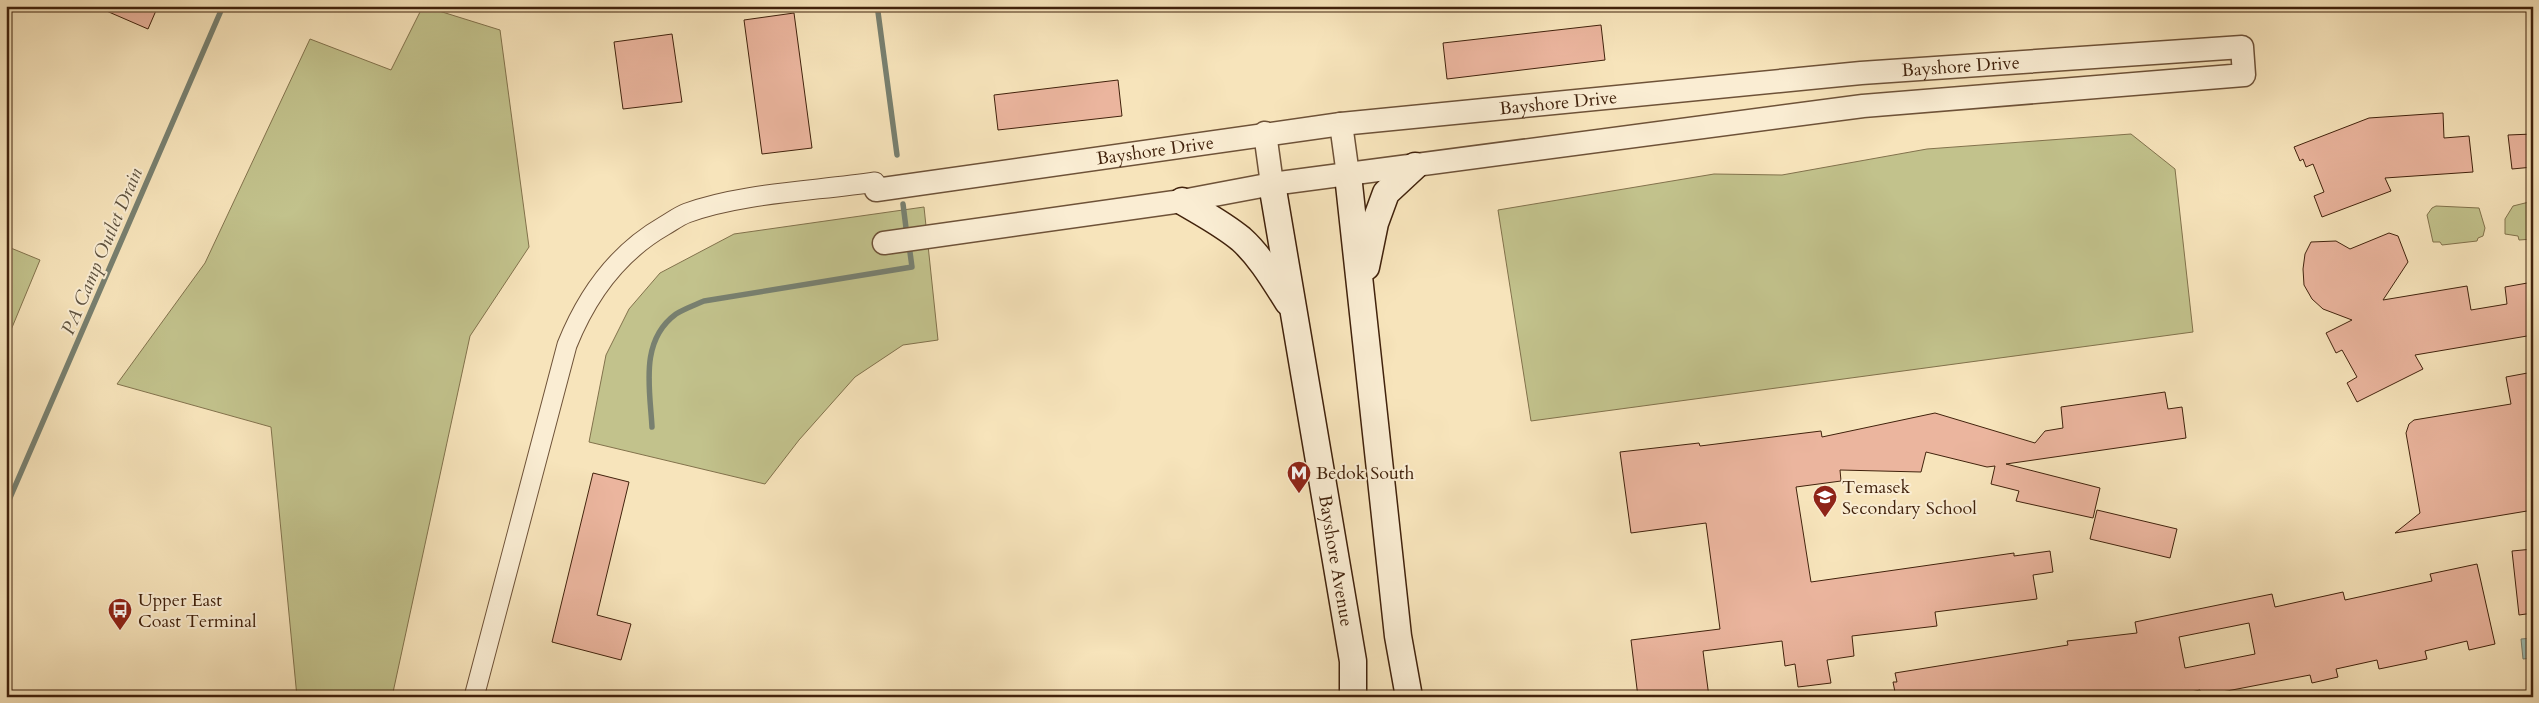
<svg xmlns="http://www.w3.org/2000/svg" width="2539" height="703" viewBox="0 0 2539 703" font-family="Cardo,serif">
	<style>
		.green { fill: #c2c28c; stroke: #82724c }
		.water { fill: #9dbeb3; stroke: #788070 }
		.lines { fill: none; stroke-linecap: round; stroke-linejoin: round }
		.stream { stroke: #788070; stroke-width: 5.5 }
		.building { fill: #ebb59e; stroke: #41220c; fill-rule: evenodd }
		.minor-casing { stroke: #6e5238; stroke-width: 21 }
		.tertiary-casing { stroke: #6e5238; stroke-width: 25 }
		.secondary-casing { stroke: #41220c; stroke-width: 29 }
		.minor { stroke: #faedd3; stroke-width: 19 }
		.tertiary { stroke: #faedd3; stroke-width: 22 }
		.secondary { stroke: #faedd3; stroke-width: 26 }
		.labels { text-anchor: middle; stroke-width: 4; stroke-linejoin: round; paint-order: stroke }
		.street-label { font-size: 18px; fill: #41220c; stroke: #faedd3 }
		.poi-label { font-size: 18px; fill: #41220c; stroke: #faedd3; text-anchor: start }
		.water-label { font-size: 19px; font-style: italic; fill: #5d513e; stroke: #faedd3 }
	</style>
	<rect width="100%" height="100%" fill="#f7e4bb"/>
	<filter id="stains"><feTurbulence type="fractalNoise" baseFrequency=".004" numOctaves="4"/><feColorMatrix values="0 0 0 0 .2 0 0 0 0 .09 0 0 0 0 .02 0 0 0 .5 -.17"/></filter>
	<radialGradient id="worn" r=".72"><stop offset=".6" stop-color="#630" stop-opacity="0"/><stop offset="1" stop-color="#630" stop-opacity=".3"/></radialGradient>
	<path class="green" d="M 423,6 L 500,30 L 529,247 L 470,336 L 392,697 L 297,697 L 271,427 L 117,384 L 205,263 L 310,39 L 391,70 Z
		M 2131,134 L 2175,169 L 2193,332 L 1531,421 L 1498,210 L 1714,174 L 1782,175 L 1927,149 Z
		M 2533,201 L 2533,239 L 2519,240 L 2518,236 L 2505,234 L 2505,219 L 2513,206 Z
		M 2436,206 L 2479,208 L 2485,228 L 2483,236 L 2478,238 L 2477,241 L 2442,245 L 2440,242 L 2433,242 L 2427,215 L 2432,208 Z
		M 924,207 L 938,340 L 903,345 L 855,377 L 799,440 L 765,484 L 589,442 L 606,355 L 629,309 L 660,273 L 734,234 Z
		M 6,246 L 40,260 L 6,342 Z"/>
	<path class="water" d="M 2533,638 L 2533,658 L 2523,659 L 2521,639 Z"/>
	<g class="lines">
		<path class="stream" d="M 878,12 L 897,155
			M 903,204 L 907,236
			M 652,427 C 650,389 639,341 676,314 C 684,309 695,305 704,301 L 912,267 L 909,245
			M 6,507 L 223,6"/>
	</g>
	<path class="building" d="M 95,6 L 158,6 L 148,29 Z
		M 794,13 L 812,148 L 762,154 L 744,20 Z
		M 1601,25 L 1605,60 L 1447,79 L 1443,43 Z
		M 672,34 L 682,102 L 623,109 L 614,42 Z
		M 1118,80 L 1122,116 L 998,130 L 994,95 Z
		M 2443,113 L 2444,138 L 2469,136 L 2473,172 L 2385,178 L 2391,191 L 2322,217 L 2314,196 L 2324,192 L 2313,164 L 2306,167 L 2303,159 L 2300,161 L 2294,147 L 2369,118 Z
		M 2533,134 L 2533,167 L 2512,169 L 2508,135 Z
		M 2389,233 L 2398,236 L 2408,262 L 2383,300 L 2467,286 L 2471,310 L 2507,304 L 2505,287 L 2533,282 L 2533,335 L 2415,355 L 2423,369 L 2357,402 L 2347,383 L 2357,377 L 2342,350 L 2336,353 L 2326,333 L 2352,320 L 2323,309 L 2312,299 L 2304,285 L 2303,269 L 2305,254 L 2311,242 L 2336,241 L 2350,249 Z
		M 2533,372 L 2533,510 L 2395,533 L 2420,513 L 2406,433 L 2409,424 L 2414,420 L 2511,404 L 2506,377 Z
		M 2165,392 L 2168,409 L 2182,407 L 2186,438 L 2006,464 L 2100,488 L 2093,518 L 2016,501 L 2019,491 L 1991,484 L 1995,466 L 1987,467 L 1926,452 L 1921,472 L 1840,470 L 1841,481 L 1796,487 L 1811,582 L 2014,553 L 2014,556 L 2050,551 L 2053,572 L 2033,575 L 2037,599 L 1935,612 L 1937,626 L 1852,636 L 1854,656 L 1827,660 L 1831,683 L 1798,687 L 1795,664 L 1785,666 L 1782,641 L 1703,651 L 1709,697 L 1638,697 L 1631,640 L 1720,629 L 1706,523 L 1631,533 L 1620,452 L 1699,443 L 1700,446 L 1821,431 L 1822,437 L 1935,413 L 2035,443 L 2045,431 L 2063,428 L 2061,407 Z
		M 593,473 L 629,482 L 597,615 L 631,624 L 621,660 L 552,642 Z
		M 2097,510 L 2177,529 L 2170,558 L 2090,539 Z
		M 2533,549 L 2533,613 L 2519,615 L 2512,551 Z
		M 2477,564 L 2495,644 L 2469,650 L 2467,641 L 2425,651 L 2427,659 L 2379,669 L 2377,660 L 2336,669 L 2338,677 L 2312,683 L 2310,675 L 2201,696 L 2200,690 L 2168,697 L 1896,697 L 1893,682 L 1897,682 L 1895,673 L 2068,645 L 2067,641 L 2137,633 L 2135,622 L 2272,594 L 2275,607 L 2343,592 L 2345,600 L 2432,581 L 2430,574 ZM 2249,623 L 2255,654 L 2185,668 L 2179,637 Z"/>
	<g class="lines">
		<defs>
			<path id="minor" d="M 474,697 L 567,345 C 587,295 617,253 664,226 C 671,222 679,216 687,213 C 741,193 816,191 875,182"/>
			<g id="tertiary">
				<path d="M 1341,124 L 1348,175"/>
				<path d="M 1265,133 L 1272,184"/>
				<path id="s1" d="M 876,190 L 1341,124 L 1861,73 L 2242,47 L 2244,75 L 1863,106 L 1272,184 L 1182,201 L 884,243"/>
			</g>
			<g id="secondary">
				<path d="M 1348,175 L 1398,636 L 1409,697"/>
				<path id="s2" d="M 1272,184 L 1353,661 L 1353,697"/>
				<path d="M 1182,201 C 1202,213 1223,224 1241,239 C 1260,256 1274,280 1288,302"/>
				<path d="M 1366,267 L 1375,223 L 1386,193 L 1415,166"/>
			</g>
		</defs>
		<use href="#minor" class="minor-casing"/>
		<use href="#tertiary" class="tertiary-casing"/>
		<use href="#secondary" class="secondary-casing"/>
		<use href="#minor" class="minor"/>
		<use href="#tertiary" class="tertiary"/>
		<use href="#secondary" class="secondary"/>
	</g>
	<defs>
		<symbol id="metro-pin" viewBox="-11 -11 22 30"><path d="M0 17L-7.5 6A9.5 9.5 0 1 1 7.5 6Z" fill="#8f2418" stroke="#faedd3"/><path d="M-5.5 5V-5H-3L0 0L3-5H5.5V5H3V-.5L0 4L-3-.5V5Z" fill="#fff"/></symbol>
		<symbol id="school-pin" viewBox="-11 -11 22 30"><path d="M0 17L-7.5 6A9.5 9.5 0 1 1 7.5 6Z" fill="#8f2418" stroke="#faedd3"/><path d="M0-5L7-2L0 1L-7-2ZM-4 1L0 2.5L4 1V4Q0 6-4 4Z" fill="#fff"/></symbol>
		<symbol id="bus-pin" viewBox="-11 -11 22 30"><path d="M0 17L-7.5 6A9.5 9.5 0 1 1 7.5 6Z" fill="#8f2418" stroke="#faedd3"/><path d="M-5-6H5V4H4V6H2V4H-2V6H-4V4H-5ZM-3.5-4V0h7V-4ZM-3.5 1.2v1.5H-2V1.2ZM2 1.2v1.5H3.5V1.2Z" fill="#fff"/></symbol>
	</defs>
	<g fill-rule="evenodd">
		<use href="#metro-pin" x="1285" y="459" width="28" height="38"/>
		<use href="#school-pin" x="1811" y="483" width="28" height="38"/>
		<use href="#bus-pin" x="106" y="596" width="28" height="38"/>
	</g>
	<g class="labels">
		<g class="street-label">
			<text dy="6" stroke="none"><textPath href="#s1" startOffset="1092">Bayshore Drive</textPath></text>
			<text dy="6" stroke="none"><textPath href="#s1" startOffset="688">Bayshore Drive</textPath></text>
			<text dy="6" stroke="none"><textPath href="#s1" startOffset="282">Bayshore Drive</textPath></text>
			<text dy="6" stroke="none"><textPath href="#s2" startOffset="382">Bayshore Avenue</textPath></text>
		</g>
		<g class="poi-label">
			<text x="1316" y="479">Bedok South</text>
			<text x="1842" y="493">Temasek<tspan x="1842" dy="21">Secondary School</tspan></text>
			<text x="138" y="606">Upper East<tspan x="138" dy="21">Coast Terminal</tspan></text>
		</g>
		<g class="water-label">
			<text transform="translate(101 251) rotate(-67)" y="7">PA Camp Outlet Drain</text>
		</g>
	</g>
	<rect width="2539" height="703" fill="none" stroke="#f7e4bb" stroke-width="25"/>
	<rect x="8" y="8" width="2524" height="688" fill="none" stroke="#41220c" stroke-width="2.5"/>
	<rect x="12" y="12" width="2514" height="678" fill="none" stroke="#41220c"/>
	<rect width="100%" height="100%" filter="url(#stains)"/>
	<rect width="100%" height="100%" fill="url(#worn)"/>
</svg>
